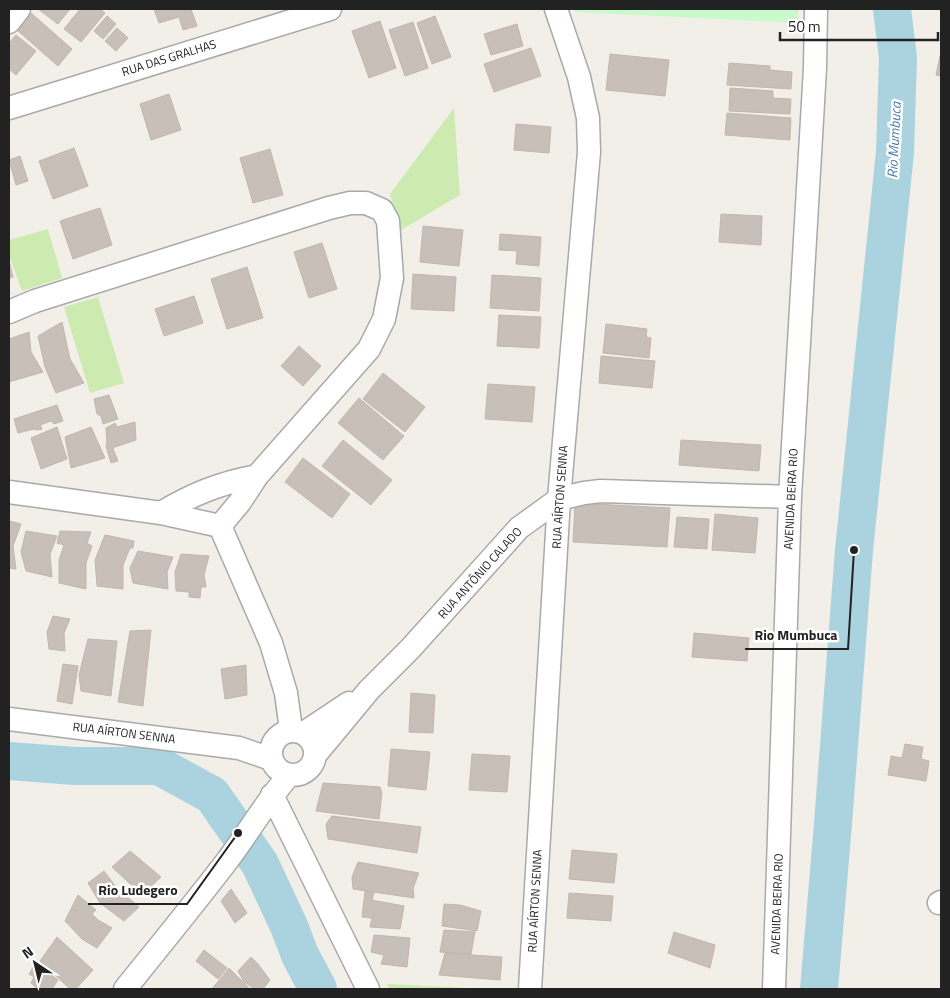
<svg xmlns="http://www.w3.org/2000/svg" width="950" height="998" viewBox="0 0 950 998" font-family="'Titillium Web',sans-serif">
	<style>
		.grass { fill: #cdebb0 }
		.park { fill: #c8facc }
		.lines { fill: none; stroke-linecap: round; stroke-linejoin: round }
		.river { stroke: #aad3df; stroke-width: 38 }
		.building { fill: #c7bfb8; stroke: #c4b6ab }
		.minor-casing { stroke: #a9a9a9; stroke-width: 25 }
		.minor { stroke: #fff; stroke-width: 22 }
		.labels { text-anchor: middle; stroke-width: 5; stroke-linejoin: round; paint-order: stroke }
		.street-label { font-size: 12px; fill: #222; stroke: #fff }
		.water-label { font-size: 14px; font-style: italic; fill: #4a7aab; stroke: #fff }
		.leader { fill: none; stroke: #222; stroke-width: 2 }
		.callout-dot { fill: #222; stroke: #fff; stroke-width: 2 }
		.callout-label { font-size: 14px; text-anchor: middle; font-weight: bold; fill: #222; stroke: #fff; stroke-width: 5; stroke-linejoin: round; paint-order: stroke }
	</style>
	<rect width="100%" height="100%" fill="#f2efe9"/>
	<path class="grass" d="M 454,108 L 460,195 L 401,230 L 390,194 Z
		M 48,229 L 62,278 L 22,291 L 9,255 L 9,240 Z
		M 98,297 L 124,383 L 90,393 L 64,307 Z
		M 387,984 L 491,989 L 389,989 Z"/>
	<path class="park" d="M 574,9 L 798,9 L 798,23 L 575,12 Z"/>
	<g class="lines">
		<path class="river" d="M 9,761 L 75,766 L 159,766 L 212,795 L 260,864 L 289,926 L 300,955 L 318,989
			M 819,989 L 833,824 L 854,550 L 895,152 L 898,58 L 892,9"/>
	</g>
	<path class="building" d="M 38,9 L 70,9 L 58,24 Z
		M 80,9 L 100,9 L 105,13 L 81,42 L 64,29 Z
		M 154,9 L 191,9 L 197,26 L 183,30 L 179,17 L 159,23 Z
		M 31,13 L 72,49 L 58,66 L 17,30 Z
		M 107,16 L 116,24 L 103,39 L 94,31 Z
		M 435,16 L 451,57 L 432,64 L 417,23 Z
		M 380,21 L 396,68 L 369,78 L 352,31 Z
		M 413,22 L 428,68 L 405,76 L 389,30 Z
		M 517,24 L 523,46 L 491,55 L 484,34 Z
		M 117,28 L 128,38 L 116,51 L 105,41 Z
		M 16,35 L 36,51 L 16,75 L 9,69 L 9,43 Z
		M 531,48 L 541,76 L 494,92 L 484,64 Z
		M 610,54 L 669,60 L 665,96 L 606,90 Z
		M 940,56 L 941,76 L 936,75 Z
		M 729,63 L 770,66 L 770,70 L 792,72 L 791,89 L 727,85 Z
		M 730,88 L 773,91 L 773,98 L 791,99 L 790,114 L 729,111 Z
		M 169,94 L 181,130 L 151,140 L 140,104 Z
		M 727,113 L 791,118 L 790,140 L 725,135 Z
		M 516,124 L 551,127 L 549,153 L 514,150 Z
		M 74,148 L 88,186 L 53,199 L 39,161 Z
		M 270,149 L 283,195 L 253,203 L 240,158 Z
		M 20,156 L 28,181 L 16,185 L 9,160 Z
		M 100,208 L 112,245 L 73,259 L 60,221 Z
		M 721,214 L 762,216 L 761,245 L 719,242 Z
		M 423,226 L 463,230 L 459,266 L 420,262 Z
		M 500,234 L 541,237 L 539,266 L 516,264 L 517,251 L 499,250 Z
		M 322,243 L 337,289 L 309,298 L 294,252 Z
		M 9,261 L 13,277 L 9,278 Z
		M 247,267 L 263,318 L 227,329 L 211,279 Z
		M 413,274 L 456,277 L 454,311 L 411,309 Z
		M 492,275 L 541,278 L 539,311 L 490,308 Z
		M 194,296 L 203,323 L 164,336 L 155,309 Z
		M 499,315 L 541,317 L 539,348 L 497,346 Z
		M 62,322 L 70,359 L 84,383 L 56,393 L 45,367 L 38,336 Z
		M 606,324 L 647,329 L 646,337 L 651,338 L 649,358 L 603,353 Z
		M 29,332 L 31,352 L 43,372 L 9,382 L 9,339 Z
		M 299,346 L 321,366 L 303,386 L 281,366 Z
		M 601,356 L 655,361 L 652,388 L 599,383 Z
		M 383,373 L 425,407 L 405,432 L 363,399 Z
		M 488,384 L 535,387 L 532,422 L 485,419 Z
		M 109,395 L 118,419 L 103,424 L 101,416 L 97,414 L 94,399 Z
		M 359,398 L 404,436 L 383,460 L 338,423 Z
		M 57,405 L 63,421 L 54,424 L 51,421 L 40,425 L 42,429 L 36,430 L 34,429 L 18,433 L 14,419 Z
		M 135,422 L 136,440 L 115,447 L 113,449 L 118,461 L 111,463 L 106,446 L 107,443 L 106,428 L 115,423 L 117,427 Z
		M 57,427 L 67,459 L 41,469 L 31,438 Z
		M 91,427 L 105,458 L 71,468 L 65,437 Z
		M 343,440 L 392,480 L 371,505 L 322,466 Z
		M 681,440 L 761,445 L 759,471 L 679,465 Z
		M 303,458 L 350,494 L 332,518 L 285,482 Z
		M 575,503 L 670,508 L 667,547 L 573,542 Z
		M 715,514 L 758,518 L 755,553 L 712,550 Z
		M 677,517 L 709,519 L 707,549 L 674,547 Z
		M 9,521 L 21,524 L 13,546 L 16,569 L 9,568 Z
		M 26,531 L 57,536 L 50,554 L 52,577 L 26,571 L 21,552 Z
		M 60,531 L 91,532 L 87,543 L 92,546 L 86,563 L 86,589 L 59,583 L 59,560 L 64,545 L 57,543 Z
		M 105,535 L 134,541 L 133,548 L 130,548 L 123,565 L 123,589 L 97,586 L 95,560 Z
		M 138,551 L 173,557 L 167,572 L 168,589 L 133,583 L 130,568 Z
		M 181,554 L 209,556 L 204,575 L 206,587 L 201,587 L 200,598 L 189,597 L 189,592 L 176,591 L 175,572 Z
		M 53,616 L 70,619 L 64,633 L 65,651 L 49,649 L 47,632 Z
		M 151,630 L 143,706 L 118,702 L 130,631 Z
		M 694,633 L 749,638 L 747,661 L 692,657 Z
		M 88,639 L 117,641 L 111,696 L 81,691 L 79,675 Z
		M 63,664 L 78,666 L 72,704 L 57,701 Z
		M 246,665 L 247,695 L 225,699 L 221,669 Z
		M 411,693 L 435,695 L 433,733 L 409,732 Z
		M 905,744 L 923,747 L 921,759 L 929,761 L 926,781 L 888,775 L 891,756 L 902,758 Z
		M 391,749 L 430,752 L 426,790 L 388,786 Z
		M 472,754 L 510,756 L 507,792 L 469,790 Z
		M 323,783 L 380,787 L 382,793 L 379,819 L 316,811 Z
		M 332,816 L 421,827 L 417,853 L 328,839 L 326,824 Z
		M 572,850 L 617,854 L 614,883 L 569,879 Z
		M 130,851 L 161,877 L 142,895 L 112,867 Z
		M 358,862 L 419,873 L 413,888 L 414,898 L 353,889 L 352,877 Z
		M 104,871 L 116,887 L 139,907 L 124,921 L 100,903 L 88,883 Z
		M 231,889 L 247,913 L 235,923 L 221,901 Z
		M 365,891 L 374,893 L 372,900 L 404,906 L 400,929 L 370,927 L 372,918 L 362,917 Z
		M 569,893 L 613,896 L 611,921 L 567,918 Z
		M 78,895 L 96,910 L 92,914 L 98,920 L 112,928 L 97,948 L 82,939 L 65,921 Z
		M 444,904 L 460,905 L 481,911 L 477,931 L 442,926 Z
		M 444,930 L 475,932 L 471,954 L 440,952 Z
		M 674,932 L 715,945 L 710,968 L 668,953 Z
		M 374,935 L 410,938 L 407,967 L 381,964 L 384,955 L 371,952 Z
		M 57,937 L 93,970 L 76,989 L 70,989 L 40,961 Z
		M 204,950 L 227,968 L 218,979 L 196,961 Z
		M 445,953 L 502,957 L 500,980 L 439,975 Z
		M 251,957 L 258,964 L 270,980 L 263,989 L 255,989 L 244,982 L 238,971 Z
		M 36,962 L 58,980 L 52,989 L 47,989 L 44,987 L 42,989 L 38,989 L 31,983 L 34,977 L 29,974 Z
		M 229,968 L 250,989 L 212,989 Z"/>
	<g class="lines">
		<defs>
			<path id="minor" d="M 9,22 L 19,9
				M 9,108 L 330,9
				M 9,312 L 35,301 L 329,208 L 350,203 L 366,203 L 382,210 L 388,221 L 392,278 L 384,319 L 369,349 L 257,476 L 240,502 L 220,526 L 161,513 L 9,492
				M 161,513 C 193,494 220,483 257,476
				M 220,526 L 271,643 L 286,693 L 291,730
				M 9,719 L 239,748 L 271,759
				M271 753a22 22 0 1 1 44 0a22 22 0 1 1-44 0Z
				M 304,733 L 349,703
				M 316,754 L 369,690 L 410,649 L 519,528 L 559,499 L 584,493 L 601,491 L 790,497
				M 272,795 L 368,989
				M 939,903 L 941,902
				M 125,989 C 159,947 194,904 227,861 C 248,833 266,802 289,775
				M 530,989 L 559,499 L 589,152 L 588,118 L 579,77 L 556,9
				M 774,989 L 790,497 L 815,68 L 816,9"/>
		</defs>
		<use href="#minor" class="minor-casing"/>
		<use href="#minor" class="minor"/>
	</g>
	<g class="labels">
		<g class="street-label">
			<text transform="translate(169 58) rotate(-17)" y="4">RUA DAS GRALHAS</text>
			<text transform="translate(560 497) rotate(-86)" y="4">RUA AÍRTON SENNA</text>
			<text transform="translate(791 499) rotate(-87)" y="4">AVENIDA BEIRA RIO</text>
			<text transform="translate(480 573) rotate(-48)" y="4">RUA ANTÔNIO CALADO</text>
			<text transform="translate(124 733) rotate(7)" y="4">RUA AÍRTON SENNA</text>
			<text transform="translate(535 901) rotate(-87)" y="4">RUA AÍRTON SENNA</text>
			<text transform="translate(777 904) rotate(-88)" y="4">AVENIDA BEIRA RIO</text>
		</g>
		<g class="water-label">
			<text transform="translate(894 140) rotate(-87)" y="5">Rio Mumbuca</text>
		</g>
	</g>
	<path class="leader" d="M854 550L848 649H745M238 833L187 904H88"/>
	<g class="callout-dot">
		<circle cx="854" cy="550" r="5"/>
		<circle cx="238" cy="833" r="5"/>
	</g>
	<g class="callout-label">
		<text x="796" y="640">Rio Mumbuca</text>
		<text x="138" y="895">Rio Ludegero</text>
	</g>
	<rect width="950" height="998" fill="none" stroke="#222222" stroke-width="20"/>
	<g transform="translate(35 963) rotate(325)" stroke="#ffffff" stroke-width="4" paint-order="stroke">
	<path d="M0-4L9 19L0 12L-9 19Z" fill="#222222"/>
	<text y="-8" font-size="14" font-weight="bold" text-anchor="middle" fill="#222222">N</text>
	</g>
	<path d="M780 32v8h158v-8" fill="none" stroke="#222222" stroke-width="2.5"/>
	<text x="788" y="32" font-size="15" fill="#222222" stroke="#ffffff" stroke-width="4" paint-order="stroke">50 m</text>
</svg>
